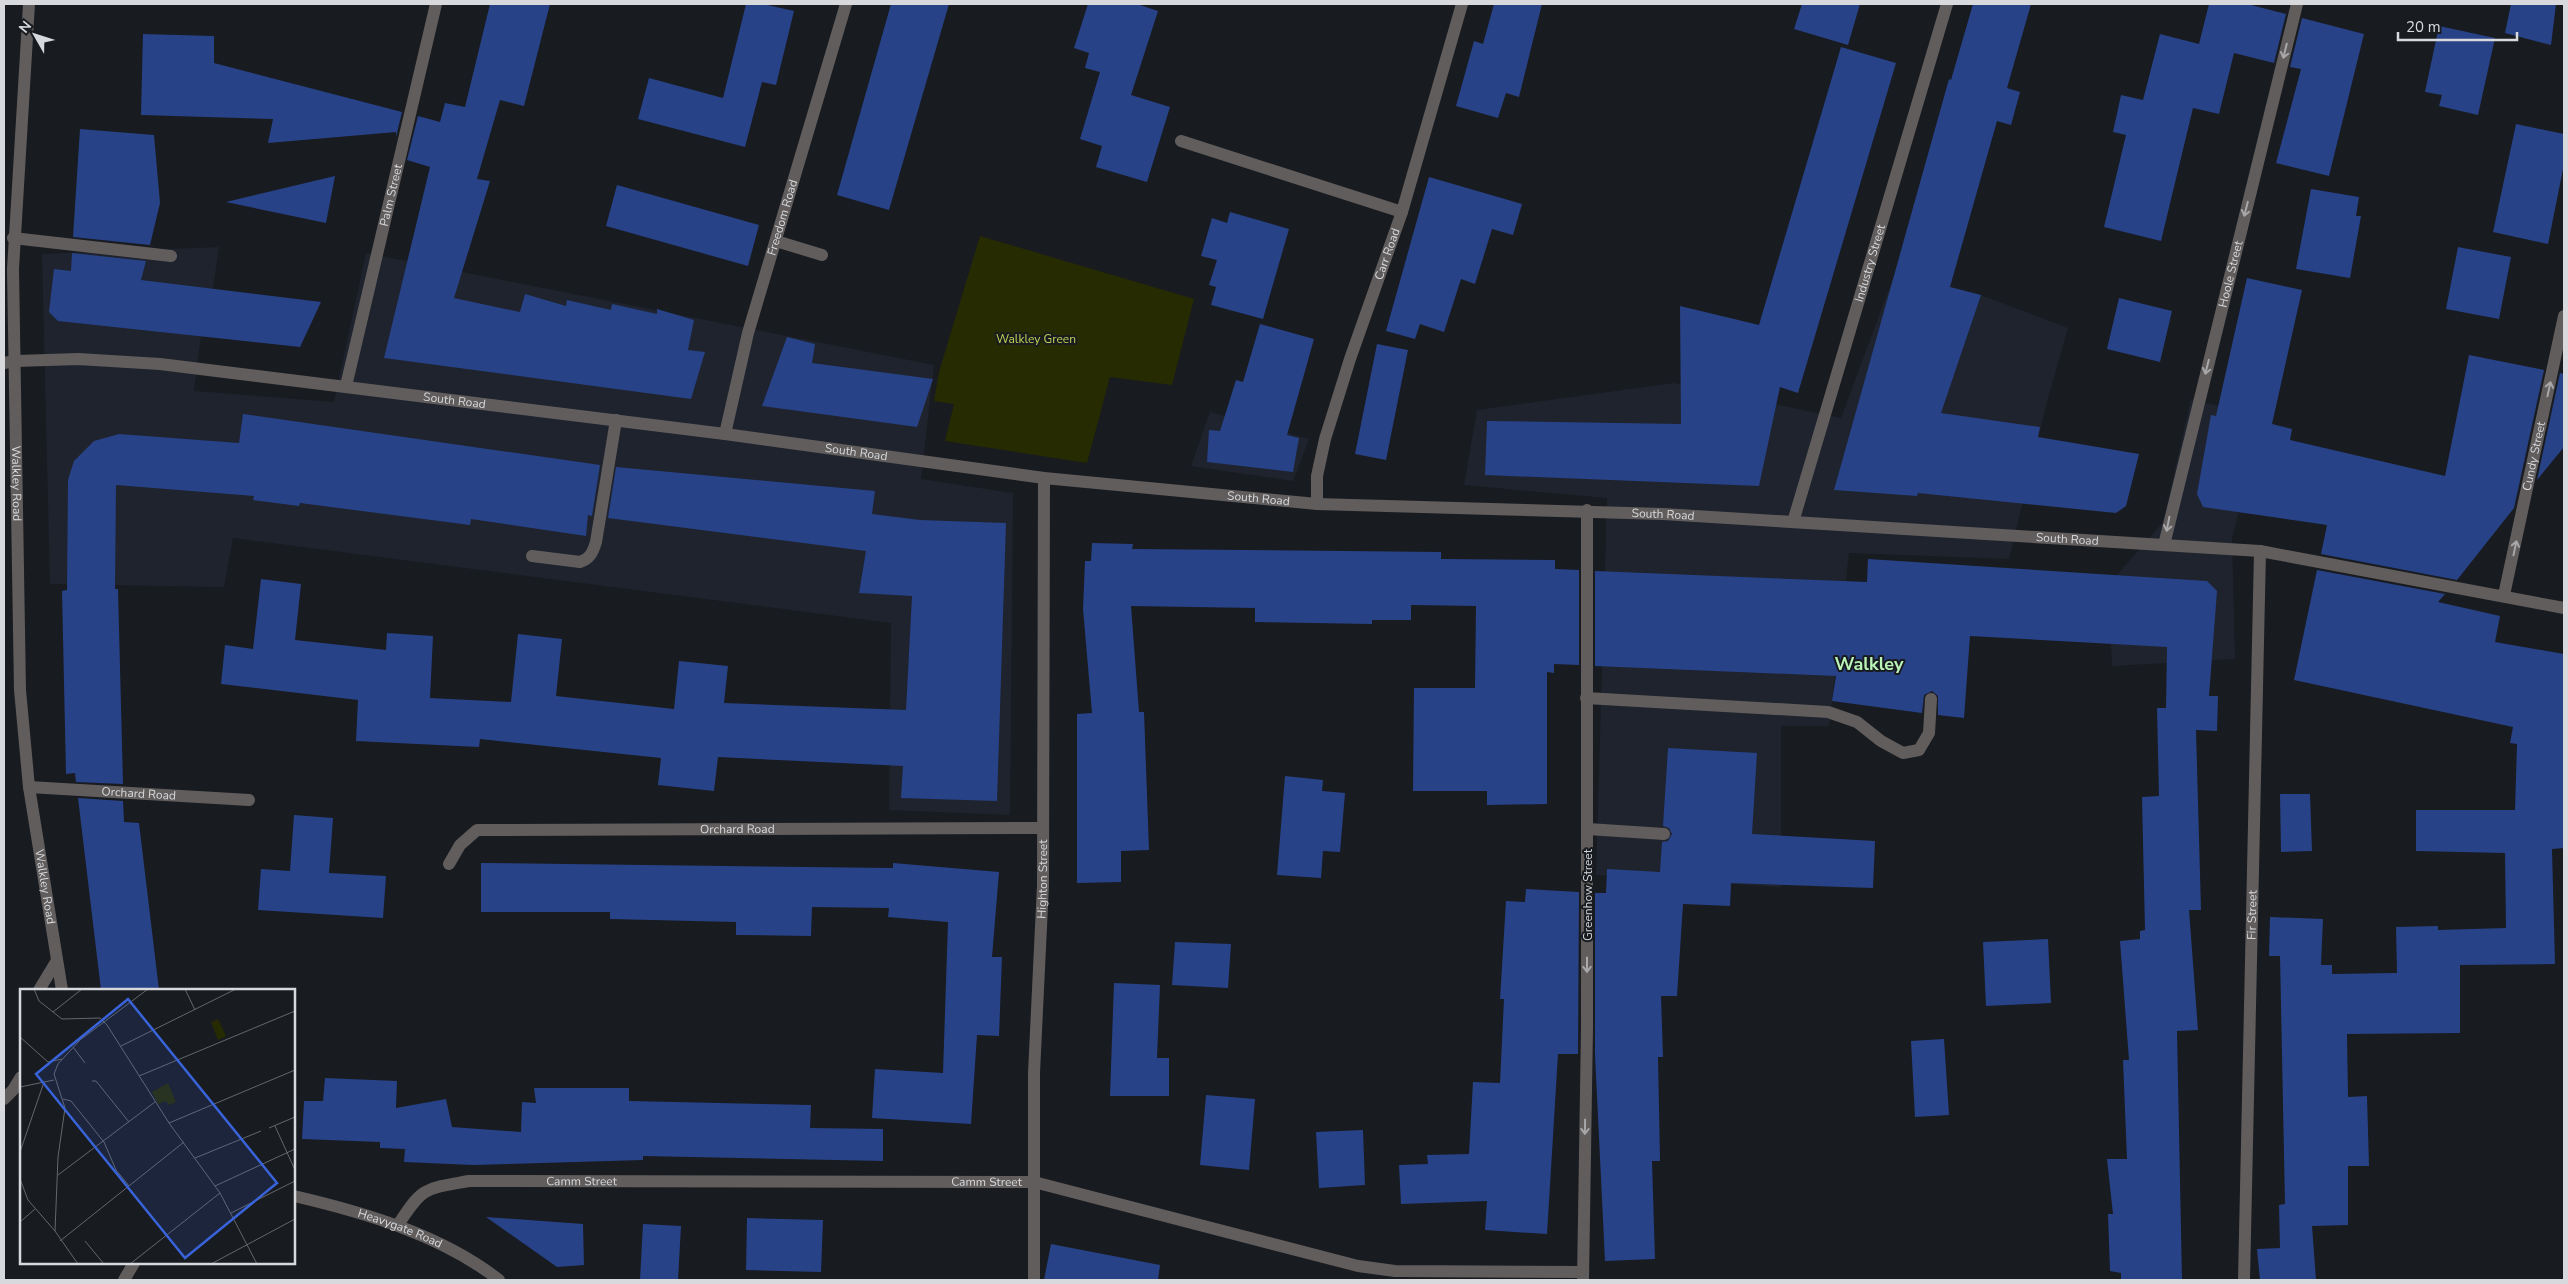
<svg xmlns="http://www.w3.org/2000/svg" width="2568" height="1284" viewBox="0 0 2568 1284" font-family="'Nunito Sans',sans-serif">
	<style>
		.built { fill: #1e232e }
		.green { fill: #272b02 }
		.building { fill: #284287 }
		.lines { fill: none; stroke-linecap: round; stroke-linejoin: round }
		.service { stroke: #615d5c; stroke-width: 12 }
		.minor { stroke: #615d5c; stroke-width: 12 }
		.tertiary { stroke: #615d5c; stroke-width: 12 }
		.oneway { stroke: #a8a7a9 }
		.labels { text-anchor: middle; stroke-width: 4; stroke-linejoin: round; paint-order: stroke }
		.street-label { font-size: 12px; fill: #d7d9dd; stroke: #181b20 }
		.park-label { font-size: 12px; fill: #c2d355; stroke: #181b20 }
		.district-label { font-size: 18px; font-weight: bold; fill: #baf4b7; stroke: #181b20 }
		.inset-road { fill: none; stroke: #64676c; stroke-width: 1 }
		.view { fill: #3963d9; fill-opacity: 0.15; stroke: #3963d9; stroke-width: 2.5 }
		.inset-edge { fill: none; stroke: #d7d9dd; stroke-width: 2.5 }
	</style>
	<rect width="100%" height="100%" fill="#181b20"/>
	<path class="built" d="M 219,247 L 213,289 L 201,336 L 194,391 L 334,402 L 366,253 L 934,365 L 921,479 L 1013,493 L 1010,815 L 889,810 L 891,623 L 233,538 L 224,587 L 50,584 L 42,254 Z
		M 1895,273 L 1981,295 L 2068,328 L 2047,402 L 2009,559 L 1849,553 L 1829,726 L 1781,726 L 1781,887 L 1596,875 L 1607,498 L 1464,485 L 1477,410 L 1674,383 L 1841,418 Z
		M 2191,399 L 2263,417 L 2232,538 L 2235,659 L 2112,666 L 2111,644 L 2117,575 L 2163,522 Z
		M 1210,412 L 1309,439 L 1293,481 L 1191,466 Z"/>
	<path class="green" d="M 980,236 L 1194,299 L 1172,385 L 1110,377 L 1087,463 L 945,441 L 954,404 L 934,401 L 939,372 Z"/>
	<path class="building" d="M 490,4 L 550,4 L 524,106 L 500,100 L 477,179 L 490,181 L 454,298 L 520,312 L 525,294 L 566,306 L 567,300 L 611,310 L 612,304 L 657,314 L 657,309 L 694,320 L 688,350 L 705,352 L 691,399 L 384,358 L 430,167 L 407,160 L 418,116 L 440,122 L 445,103 L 465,107 Z
		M 746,4 L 763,4 L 794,11 L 776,85 L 762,82 L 745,147 L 638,119 L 649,78 L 723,98 Z
		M 891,4 L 949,4 L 889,210 L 837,195 Z
		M 1088,4 L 1137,4 L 1158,11 L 1131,95 L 1170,107 L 1147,182 L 1096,167 L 1102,146 L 1080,139 L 1100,72 L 1085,68 L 1089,53 L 1074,48 Z
		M 1494,4 L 1542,4 L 1519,97 L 1506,93 L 1498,118 L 1456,106 L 1474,41 L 1483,44 Z
		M 1802,4 L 1860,4 L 1848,45 L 1794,29 Z
		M 1973,4 L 2031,4 L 2007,88 L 2020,92 L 2011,125 L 1997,121 L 1950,287 L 1981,295 L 1941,413 L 2040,427 L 2038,437 L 2139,454 L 2126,506 L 2116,513 L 1918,493 L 1917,496 L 1834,490 L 1949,79 L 1951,80 Z
		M 2209,4 L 2247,4 L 2286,14 L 2274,63 L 2234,53 L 2219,114 L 2193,108 L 2161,241 L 2104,227 L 2126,135 L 2113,132 L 2121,95 L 2143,100 L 2160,34 L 2199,44 Z
		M 2511,4 L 2556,4 L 2551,45 L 2505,33 Z
		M 2302,18 L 2364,34 L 2329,176 L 2276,163 L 2301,69 L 2290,67 Z
		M 2439,26 L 2495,38 L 2478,115 L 2439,106 L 2442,95 L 2425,92 Z
		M 143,34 L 214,36 L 214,63 L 402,112 L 396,137 L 396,132 L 268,143 L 273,119 L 141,115 Z
		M 1841,47 L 1896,63 L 1798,393 L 1780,387 L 1759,486 L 1485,475 L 1487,421 L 1681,424 L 1680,306 L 1759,325 Z
		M 2516,124 L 2564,134 L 2564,164 L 2548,244 L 2493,232 Z
		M 80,129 L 154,135 L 160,203 L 150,245 L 73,237 Z
		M 335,176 L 326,223 L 226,202 Z
		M 1429,177 L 1522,204 L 1513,235 L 1492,229 L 1475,284 L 1461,279 L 1444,332 L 1420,324 L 1415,339 L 1386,331 Z
		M 617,185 L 759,225 L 748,266 L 606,226 Z
		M 2311,189 L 2359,197 L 2356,216 L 2361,216 L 2350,278 L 2296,269 Z
		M 1230,212 L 1289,229 L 1263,319 L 1211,305 L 1216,287 L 1209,285 L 1217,260 L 1201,256 L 1212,218 L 1227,223 Z
		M 2458,247 L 2511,257 L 2499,319 L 2446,309 Z
		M 72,253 L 146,261 L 141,280 L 321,302 L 300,347 L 58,321 L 49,312 L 54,269 L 71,271 Z
		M 2247,278 L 2302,290 L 2272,424 L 2292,429 L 2290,440 L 2445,476 L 2469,355 L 2544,370 L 2514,508 L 2457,580 L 2321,554 L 2327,525 L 2203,507 L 2197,494 L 2211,415 L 2216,416 Z
		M 2119,298 L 2172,311 L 2160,362 L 2107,349 Z
		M 1260,324 L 1314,339 L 1287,435 L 1299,438 L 1293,472 L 1207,462 L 1209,430 L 1220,431 L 1236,380 L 1243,382 Z
		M 787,337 L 815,344 L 812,363 L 933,379 L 917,427 L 762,406 Z
		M 1377,344 L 1408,350 L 1386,460 L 1355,454 Z
		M 2560,373 L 2564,374 L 2564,447 L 2537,480 Z
		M 243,414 L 600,465 L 592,516 L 588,515 L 586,536 L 471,519 L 470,525 L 300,503 L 299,506 L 253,500 L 254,496 L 116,485 L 115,589 L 118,589 L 123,784 L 76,782 L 75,773 L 66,774 L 62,591 L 67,590 L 68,480 L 74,461 L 94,441 L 119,434 L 239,443 Z
		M 616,467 L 875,491 L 872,514 L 920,520 L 1006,523 L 997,801 L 901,798 L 903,766 L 718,757 L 714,791 L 658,785 L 661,758 L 480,739 L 479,747 L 356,741 L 358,700 L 221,684 L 225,645 L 253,649 L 261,579 L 301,584 L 295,640 L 386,650 L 387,633 L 433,636 L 430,698 L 511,702 L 518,634 L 562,639 L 556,696 L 674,709 L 679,661 L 728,666 L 724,703 L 906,710 L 912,596 L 859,593 L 866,551 L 608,518 Z
		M 1092,543 L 1133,544 L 1132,549 L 1441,552 L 1441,559 L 1555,560 L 1555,569 L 1579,570 L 1579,665 L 1554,664 L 1554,673 L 1547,672 L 1547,804 L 1487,805 L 1487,791 L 1413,791 L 1414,688 L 1475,688 L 1476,606 L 1411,605 L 1411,620 L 1372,620 L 1372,624 L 1255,622 L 1255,608 L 1131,606 L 1139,712 L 1144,712 L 1149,850 L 1121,851 L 1121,882 L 1077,883 L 1077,714 L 1092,713 L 1083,609 L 1085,561 L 1091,561 Z
		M 1868,559 L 2207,581 L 2217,591 L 2209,696 L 2218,696 L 2217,731 L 2196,730 L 2201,910 L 2189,910 L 2198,1030 L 2177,1031 L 2182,1280 L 2121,1280 L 2121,1273 L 2110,1271 L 2108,1214 L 2113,1214 L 2107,1159 L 2127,1159 L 2123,1060 L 2129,1060 L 2120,941 L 2140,939 L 2140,931 L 2145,930 L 2142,797 L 2159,796 L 2157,708 L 2166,708 L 2167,647 L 1970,636 L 1964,718 L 1938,715 L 1938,696 L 1932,691 L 1924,695 L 1922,713 L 1832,701 L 1836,676 L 1595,666 L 1595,571 L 1867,582 Z
		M 2317,570 L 2445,594 L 2438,602 L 2500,616 L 2495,642 L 2564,654 L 2564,848 L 2552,849 L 2555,964 L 2460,965 L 2460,1033 L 2347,1034 L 2348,1097 L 2367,1096 L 2369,1166 L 2348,1166 L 2348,1225 L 2312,1226 L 2316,1280 L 2260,1280 L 2257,1249 L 2280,1248 L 2279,1205 L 2285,1204 L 2280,956 L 2269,956 L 2270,917 L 2323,919 L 2321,965 L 2332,965 L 2332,974 L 2397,973 L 2396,927 L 2438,926 L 2438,930 L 2506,928 L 2505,853 L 2416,851 L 2416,810 L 2515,810 L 2517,744 L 2510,743 L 2513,727 L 2294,680 Z
		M 1668,748 L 1757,753 L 1752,834 L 1875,841 L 1873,888 L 1731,883 L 1730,906 L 1683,904 L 1677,996 L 1661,996 L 1663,1057 L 1658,1057 L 1660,1161 L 1652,1161 L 1655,1259 L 1605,1261 L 1595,1055 L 1595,893 L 1606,893 L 1607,869 L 1660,872 L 1662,842 L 1668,841 L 1672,834 L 1669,828 L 1663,826 Z
		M 1285,776 L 1323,780 L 1322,791 L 1345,793 L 1340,852 L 1323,851 L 1321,878 L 1277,875 Z
		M 2280,794 L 2310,794 L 2312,851 L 2281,852 Z
		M 78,798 L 123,801 L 124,822 L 139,823 L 159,990 L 101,990 Z
		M 294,815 L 333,818 L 329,873 L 386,876 L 383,918 L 258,910 L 261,869 L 290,871 Z
		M 481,863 L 893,868 L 893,863 L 999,872 L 992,957 L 1002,957 L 999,1036 L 977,1035 L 971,1124 L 872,1118 L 875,1069 L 943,1073 L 948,922 L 888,917 L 889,908 L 812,907 L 811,936 L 736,935 L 736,922 L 610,919 L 610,912 L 481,912 Z
		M 1526,889 L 1579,892 L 1578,1054 L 1558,1054 L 1547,1234 L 1485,1230 L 1487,1201 L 1401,1204 L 1399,1165 L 1428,1164 L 1427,1155 L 1469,1154 L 1473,1082 L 1500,1083 L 1504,999 L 1500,999 L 1506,901 L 1525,902 Z
		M 2048,939 L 2051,1003 L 1986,1006 L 1983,942 Z
		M 1175,942 L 1231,944 L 1228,988 L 1172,985 Z
		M 1114,983 L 1160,985 L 1157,1058 L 1169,1058 L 1169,1096 L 1110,1096 Z
		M 1944,1039 L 1949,1115 L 1915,1117 L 1911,1041 Z
		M 325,1078 L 397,1081 L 396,1108 L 446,1099 L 452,1127 L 521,1132 L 522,1102 L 536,1103 L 534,1088 L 629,1088 L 629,1101 L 811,1105 L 810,1128 L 883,1129 L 883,1161 L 643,1156 L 643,1160 L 473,1165 L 404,1162 L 405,1149 L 380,1148 L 380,1142 L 302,1139 L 304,1101 L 323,1101 Z
		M 1206,1095 L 1255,1099 L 1249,1170 L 1200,1165 Z
		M 1363,1130 L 1365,1185 L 1319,1188 L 1316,1132 Z
		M 486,1217 L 583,1224 L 584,1265 L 557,1267 Z
		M 747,1218 L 823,1220 L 821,1272 L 746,1270 Z
		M 643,1224 L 681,1226 L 678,1280 L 640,1280 Z
		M 1051,1244 L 1160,1265 L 1158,1280 L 1044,1280 Z"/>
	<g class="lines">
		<path class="service" d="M 1181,141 L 1402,212
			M 13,238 L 171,256
			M 776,241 L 822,255
			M 532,556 L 580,562 C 590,559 593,552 596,542 L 616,420
			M 1586,698 L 1828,712 L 1857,722 L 1881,741 L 1903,753 L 1919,750 L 1929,733 L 1931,699
			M 1588,829 L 1664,834"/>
		<g class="minor">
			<path d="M 4,363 L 16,361"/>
			<path id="s1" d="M 346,386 L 436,4"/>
			<path id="s2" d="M 725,434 L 748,333 L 846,4"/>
			<path id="s3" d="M 1317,504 L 1317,476 L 1325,439 L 1350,359 L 1402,212 L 1462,4"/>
			<path id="s4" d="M 1793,522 L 1947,4"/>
			<path id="s5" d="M 2164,545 L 2297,4"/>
			<path id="s6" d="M 2504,595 L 2564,316"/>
			<path id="s7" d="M 29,787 L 249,800"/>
			<path id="s8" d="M 449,864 L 460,845 L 477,830 L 1042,828"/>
			<path d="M 39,990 L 56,962"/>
			<path d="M 4,1099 L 13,1090 L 21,1077"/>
			<path id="s9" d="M 398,1225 C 423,1186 425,1189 469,1181 L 1034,1182 L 1358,1266 L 1395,1271 L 1583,1272"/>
			<path d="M 124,1280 L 134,1263"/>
			<path id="s10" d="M 1034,1280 L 1034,1073 L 1043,885 L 1044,478"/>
			<path d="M 1583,1280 L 1587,1027 L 1587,510"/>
			<path id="s11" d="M 2244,1280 L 2260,551"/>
		</g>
		<g class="tertiary">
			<path id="s12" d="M 29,4 L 13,269 L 20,690 L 29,787 L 62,990"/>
			<path id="s13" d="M 16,361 L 78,359 L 160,364 L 725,434 L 1044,478 L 1317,504 L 1663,514 L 2260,551 L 2564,608"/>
			<path id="s14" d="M 294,1196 C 363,1212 442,1235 499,1280"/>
		</g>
	</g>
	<defs><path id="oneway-shaft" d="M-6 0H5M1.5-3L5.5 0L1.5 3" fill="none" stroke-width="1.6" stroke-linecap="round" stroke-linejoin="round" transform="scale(1.25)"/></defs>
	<g class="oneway">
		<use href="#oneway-shaft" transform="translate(2285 51) rotate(104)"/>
		<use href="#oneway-shaft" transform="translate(2246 209) rotate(104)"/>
		<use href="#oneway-shaft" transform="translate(2207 367) rotate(104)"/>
		<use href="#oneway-shaft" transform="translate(2549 389) rotate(-78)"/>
		<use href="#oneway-shaft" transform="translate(2168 524) rotate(101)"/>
		<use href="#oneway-shaft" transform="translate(2515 548) rotate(-78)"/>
		<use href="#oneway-shaft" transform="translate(1587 965) rotate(90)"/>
		<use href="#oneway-shaft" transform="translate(1585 1127) rotate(91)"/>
	</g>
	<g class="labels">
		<g class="street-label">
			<text dy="4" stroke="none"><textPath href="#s1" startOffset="196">Palm Street</textPath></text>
			<text dy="4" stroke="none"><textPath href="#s2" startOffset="224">Freedom Road</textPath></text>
			<text dy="4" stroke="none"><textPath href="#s3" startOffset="261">Carr Road</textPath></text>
			<text dy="4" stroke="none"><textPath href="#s4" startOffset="270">Industry Street</textPath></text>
			<text dy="4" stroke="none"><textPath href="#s5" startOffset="279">Hoole Street</textPath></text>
			<text dy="4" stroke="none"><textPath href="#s13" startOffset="441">South Road</textPath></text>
			<text dy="4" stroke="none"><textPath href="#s13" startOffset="846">South Road</textPath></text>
			<text dy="4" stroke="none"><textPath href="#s6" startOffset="142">Cundy Street</textPath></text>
			<text dy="4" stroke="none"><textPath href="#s12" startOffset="480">Walkley Road</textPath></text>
			<text dy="4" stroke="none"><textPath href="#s13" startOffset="1251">South Road</textPath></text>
			<text dy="4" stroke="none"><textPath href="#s13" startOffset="1656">South Road</textPath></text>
			<text dy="4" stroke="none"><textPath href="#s13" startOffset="2061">South Road</textPath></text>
			<text dy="4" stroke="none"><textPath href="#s7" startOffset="110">Orchard Road</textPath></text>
			<text dy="4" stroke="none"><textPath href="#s8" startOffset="305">Orchard Road</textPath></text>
			<text dy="4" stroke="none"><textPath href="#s10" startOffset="401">Highton Street</textPath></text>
			<text dy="4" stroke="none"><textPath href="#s12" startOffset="885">Walkley Road</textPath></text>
			<text transform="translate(1588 895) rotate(-90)" y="4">Greenhow Street</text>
			<text dy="4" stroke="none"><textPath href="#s11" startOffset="365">Fir Street</textPath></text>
			<text dy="4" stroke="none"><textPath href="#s9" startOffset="201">Camm Street</textPath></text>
			<text dy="4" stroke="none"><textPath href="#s9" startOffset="606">Camm Street</textPath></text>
			<text dy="4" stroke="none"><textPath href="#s14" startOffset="111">Heavygate Road</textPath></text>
		</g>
		<g class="park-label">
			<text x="1036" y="343">Walkley Green</text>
		</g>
		<g class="district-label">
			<text x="1869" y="670">Walkley</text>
		</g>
	</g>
	<g transform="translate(20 989)">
		<rect width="275" height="275" fill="#181b20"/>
		<path d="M 198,30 L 206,47 L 198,51 L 191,33 ZM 148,94 L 156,113 L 149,116 L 146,112 L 138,115 L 132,103 Z" fill="#272b02"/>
		<path class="inset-road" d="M 14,0 L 19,12 L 42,30 L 80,29 L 87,36 L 149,134 L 200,204 L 237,275M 165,0 L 175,21M 33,23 L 62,0M 0,48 L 28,73 L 42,70M 101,57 L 216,0M 53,58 L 65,74M 119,87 L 275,22M 72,92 L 76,92 L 109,133M 0,98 L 34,91M 43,110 L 51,112 L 84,153 L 96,181 L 109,197M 149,134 L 275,81M 255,137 L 275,181M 249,139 L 275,128M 0,163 L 24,93M 175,169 L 241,142M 38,186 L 135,113M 0,190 L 8,211 L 35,242M 195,197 L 275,160M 211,224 L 275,192M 0,233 L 15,220M 40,252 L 164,153M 65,252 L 84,275M 58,275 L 35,242 L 38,168 L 45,119 L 34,85 L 38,75 L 60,51 L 128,0M 110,275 L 200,204M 191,275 L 275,230"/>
		<path class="view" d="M 108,10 L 257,194 L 165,269 L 16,85 Z"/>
		<rect width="275" height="275" class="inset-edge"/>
	</g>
	<rect width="2568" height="1284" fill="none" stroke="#d7d9dd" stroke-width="10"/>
	<g transform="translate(35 35) rotate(309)" stroke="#181b20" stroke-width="4" paint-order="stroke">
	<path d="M0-4L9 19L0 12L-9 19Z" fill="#d7d9dd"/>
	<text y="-8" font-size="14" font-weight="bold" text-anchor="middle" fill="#d7d9dd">N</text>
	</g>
	<path d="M2398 32v8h119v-8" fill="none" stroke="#d7d9dd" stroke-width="2.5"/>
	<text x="2406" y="32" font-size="15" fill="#d7d9dd" stroke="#181b20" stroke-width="4" paint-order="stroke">20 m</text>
</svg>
